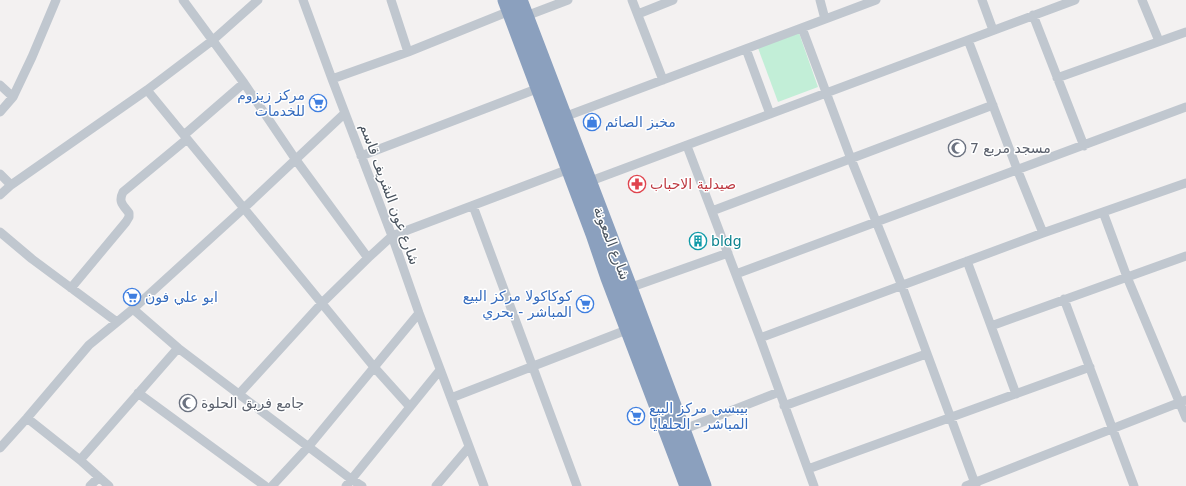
<svg xmlns="http://www.w3.org/2000/svg" width="1186" height="486" viewBox="0 0 1186 486" font-family="'DejaVu Sans',Vazirmatn,sans-serif">
	<style>
		.green { fill: #c2eed7 }
		.lines { fill: none; stroke-linecap: round; stroke-linejoin: round }
		.street { stroke: #c0c7cf; stroke-width: 9 }
		.highway { stroke: #8ba0be; stroke-width: 17 }
		.labels { text-anchor: middle; stroke-width: 3; stroke-linejoin: round; paint-order: stroke }
		.shop-label { font-size: 14px; fill: #366cbe; stroke: #fff; text-anchor: start }
		.worship-label { font-size: 14px; fill: #5b616d; stroke: #fff; text-anchor: start }
		.health-label { font-size: 14px; fill: #be3a42; stroke: #fff; text-anchor: start }
		.street-label { font-size: 14px; fill: #49535e; stroke: #fff }
		.culture-label { font-size: 14px; fill: #0d838f; stroke: #fff; text-anchor: start }
	</style>
	<rect width="100%" height="100%" fill="#f3f1f1"/>
	<path class="green" d="M 799,33 L 818,87 L 778,102 L 758,48 Z"/>
	<g class="lines">
		<path class="street" d="M 183,0 L 244,83 L 296,160 L 368,258
			M 303,0 L 332,79 L 392,236 L 419,313 L 484,486
			M 391,0 L 408,52
			M 632,0 L 663,80
			M 820,0 L 825,19
			M 982,0 L 993,30
			M 1142,0 L 1159,41
			M 638,14 L 673,0
			M 1033,15 L 1084,146
			M 526,16 L 568,0
			M 802,28 L 851,159 L 902,286 L 976,486
			M 968,40 L 1017,169 L 1043,233
			M 746,49 L 770,114
			M 1057,78 L 1186,32
			M 332,79 L 408,52 L 510,11
			M 0,85 L 13,97
			M 147,90 L 374,367 L 410,407
			M 0,112 L 13,97 L 32,57 L 56,0
			M 564,117 L 876,0
			M 184,135 L 244,83
			M 687,146 L 760,338 L 814,486
			M 361,156 L 539,88
			M 0,174 L 11,185
			M 588,182 L 1075,0
			M 0,195 L 11,185 L 147,90 L 213,40 L 258,0
			M 473,206 L 577,486
			M 712,211 L 993,105
			M 1103,212 L 1127,277 L 1186,418
			M 0,232 L 32,259 L 117,322
			M 967,261 L 991,326 L 1186,256
			M 736,274 L 1186,107
			M 71,288 L 126,222 L 129,217 L 129,213 C 123,205 118,202 123,192 L 187,139
			M 629,288 L 728,253
			M 1064,299 L 1134,486
			M 133,309 L 178,348 L 351,479 L 362,486
			M 991,326 L 1016,394
			M 760,338 L 1043,233 L 1186,183
			M 138,393 L 265,486
			M 239,394 L 322,303 L 368,258 L 392,236 L 569,169
			M 451,398 L 629,329
			M 784,406 L 926,354
			M 27,418 L 80,460 L 109,486
			M 682,430 L 779,392
			M 0,448 L 27,418 L 89,345 L 133,309 L 244,208 L 345,113
			M 80,460 L 178,348
			M 808,469 L 1090,367
			M 90,486 L 99,477
			M 272,486 L 309,446 L 419,313
			M 346,486 L 440,370
			M 436,486 L 469,447
			M 966,486 L 1186,400"/>
		<path class="highway" d="M 506,0 L 594,234 L 609,278 L 688,486
			M 519,0 L 629,288 L 703,486"/>
	</g>
	<defs>
		<symbol id="supermarket-ring" viewBox="-11 -11 22 22"><circle r="9.5" fill="#fff" stroke="#3f7fe0" stroke-width="1.5"/><path d="M-6-5.5h2.5l.6 2H6L4.5 2H-2.5L-4.4-4H-6ZM-1.5 3.2a1.3 1.3 0 1 0 .1 0ZM3 3.2a1.3 1.3 0 1 0 .1 0Z" fill="#3f7fe0"/></symbol>
		<symbol id="shop-ring" viewBox="-11 -11 22 22"><circle r="9.5" fill="#fff" stroke="#3f7fe0" stroke-width="1.5"/><path d="M-5-2.5h2.3a2.7 3.5 0 0 1 5.4 0H5L5.5 6h-11ZM-1.5-2.5h3a1.5 2.3 0 0 0-3 0Z" fill="#3f7fe0"/></symbol>
		<symbol id="mosque-ring" viewBox="-11 -11 22 22"><circle r="9.5" fill="#fff" stroke="#6b7280" stroke-width="1.5"/><path d="M3.5-4.9A6 6 0 1 0 3.5 4.9A5 5 0 1 1 3.5-4.9Z" fill="#6b7280"/></symbol>
		<symbol id="pharmacy-ring" viewBox="-11 -11 22 22"><circle r="9.5" fill="#fff" stroke="#e0444e" stroke-width="1.5"/><path d="M-2-6h4v4h4v4h-4v4h-4v-4h-4v-4h4Z" fill="#e0444e"/></symbol>
		<symbol id="building-ring" viewBox="-11 -11 22 22"><circle r="9.5" fill="#fff" stroke="#0f9aa8" stroke-width="1.5"/><path d="M-4-6H4V6H1V3H-1V6H-4ZM-2.5-4.3h1.7v1.8h-1.7ZM.8-4.3h1.7v1.8H.8ZM-2.5-1h1.7V.8h-1.7ZM.8-1h1.7V.8H.8Z" fill="#0f9aa8"/></symbol>
	</defs>
	<g fill-rule="evenodd">
		<use href="#supermarket-ring" x="308" y="93" width="20" height="20"/>
		<use href="#shop-ring" x="582" y="112" width="20" height="20"/>
		<use href="#mosque-ring" x="947" y="138" width="20" height="20"/>
		<use href="#pharmacy-ring" x="627" y="174" width="20" height="20"/>
		<use href="#building-ring" x="688" y="231" width="20" height="20"/>
		<use href="#supermarket-ring" x="122" y="287" width="20" height="20"/>
		<use href="#supermarket-ring" x="575" y="294" width="20" height="20"/>
		<use href="#mosque-ring" x="178" y="393" width="20" height="20"/>
		<use href="#supermarket-ring" x="626" y="406" width="20" height="20"/>
	</g>
	<g class="labels">
		<g class="shop-label">
			<text x="305" y="100" text-anchor="end">مركز زيزوم<tspan x="305" dy="16">للخدمات</tspan></text>
			<text x="605" y="127">مخبز الصائم</text>
			<text x="572" y="301" text-anchor="end">كوكاكولا مركز البيع<tspan x="572" dy="16">المباشر - بحري</tspan></text>
			<text x="145" y="302">ابو علي فون</text>
			<text x="649" y="413">بيبسي مركز البيع<tspan x="649" dy="16">المباشر - الحلفايا</tspan></text>
		</g>
		<g class="worship-label">
			<text x="970" y="153">مسجد مربع 7</text>
			<text x="201" y="408">جامع فريق الحلوة</text>
		</g>
		<g class="health-label">
			<text x="650" y="189">صيدلية الاحباب</text>
		</g>
		<g class="street-label">
			<text transform="translate(390 194) rotate(70)" y="5">شارع عون الشريف قاسم</text>
			<text transform="translate(612 243) rotate(69)" y="5">شارع المعونة</text>
		</g>
		<g class="culture-label">
			<text x="711" y="246">bldg</text>
		</g>
	</g>
</svg>
